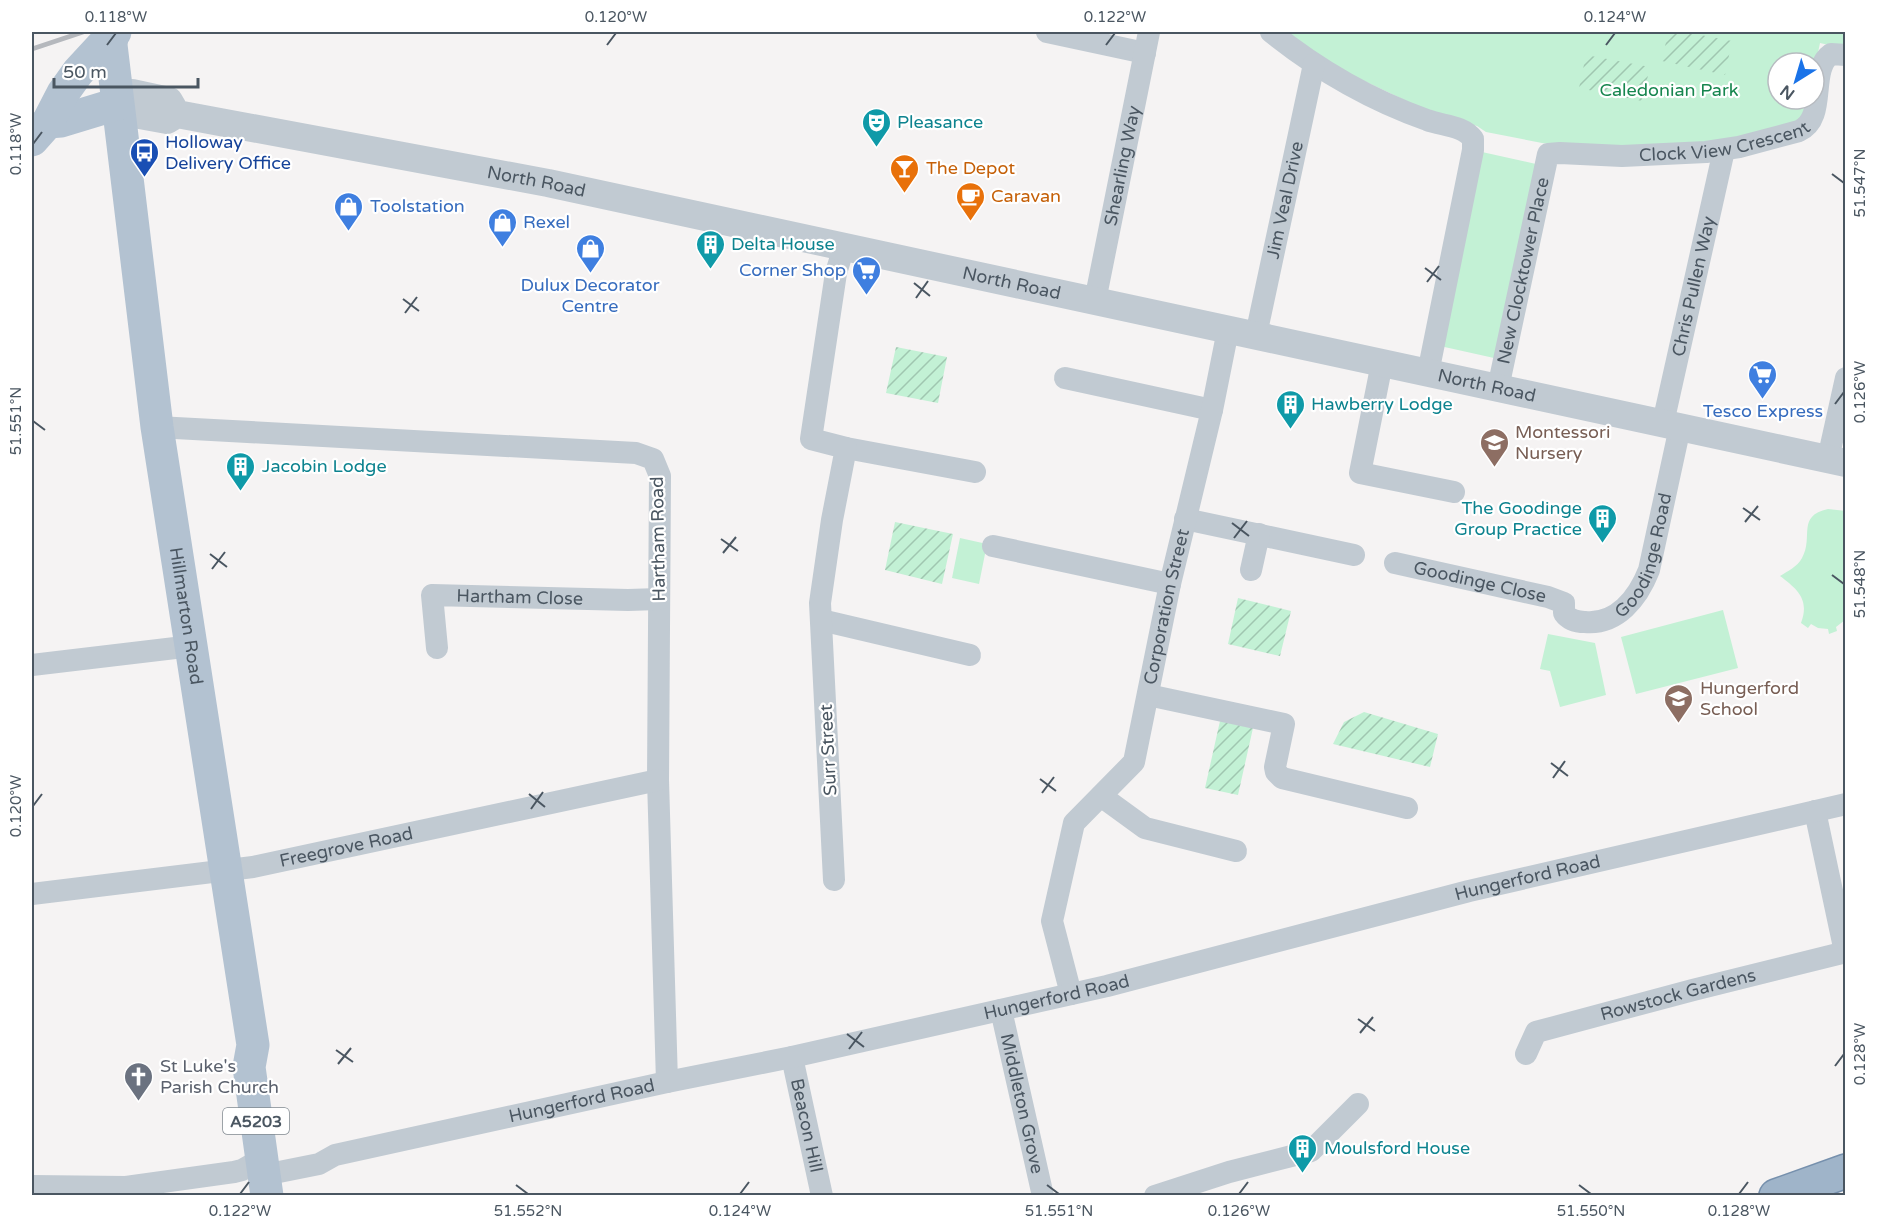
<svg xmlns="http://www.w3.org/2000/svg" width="1877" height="1227" viewBox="0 0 1877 1227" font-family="'Varela Round',sans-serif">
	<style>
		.green { fill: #c3f1d5 }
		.garden { fill: url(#garden-furrows) }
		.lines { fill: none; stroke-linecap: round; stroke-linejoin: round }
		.trunk-casing { stroke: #7690ad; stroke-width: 36 }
		.minor { stroke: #c1cad2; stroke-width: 22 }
		.tertiary { stroke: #c1cad2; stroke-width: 28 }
		.primary { stroke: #b3c2d1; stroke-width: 33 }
		.trunk { stroke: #9fb4c9; stroke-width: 33 }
		.rail { stroke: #b5b8bd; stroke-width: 4.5 }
		.ticks { fill: none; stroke: #4a5661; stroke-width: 2 }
		.labels { text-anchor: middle; stroke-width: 4.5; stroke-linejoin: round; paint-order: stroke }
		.shield { fill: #fff; stroke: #808990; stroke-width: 1.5 }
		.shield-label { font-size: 16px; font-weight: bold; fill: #4a5661 }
		.park-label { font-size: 18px; fill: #17864f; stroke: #fff }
		.culture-label { font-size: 18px; fill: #0d838f; stroke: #fff; text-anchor: start }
		.street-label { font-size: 18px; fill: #4a5661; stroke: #fff }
		.transit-label { font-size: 18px; fill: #164399; stroke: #fff; text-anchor: start }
		.food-label { font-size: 18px; fill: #c56008; stroke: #fff; text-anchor: start }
		.shop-label { font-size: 18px; fill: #366cbe; stroke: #fff; text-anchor: start }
		.education-label { font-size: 18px; fill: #785e54; stroke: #fff; text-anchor: start }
		.worship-label { font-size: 18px; fill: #5b616d; stroke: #fff; text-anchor: start }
		.neatline { fill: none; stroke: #4a5661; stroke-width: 2 }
		.ticks-label { font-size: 15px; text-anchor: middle; fill: #4a5661 }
	</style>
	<defs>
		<pattern id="garden-furrows" width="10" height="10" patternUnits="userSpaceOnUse" patternTransform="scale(1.5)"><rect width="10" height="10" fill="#c3f1d5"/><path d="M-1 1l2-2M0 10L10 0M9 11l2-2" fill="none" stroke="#a0c6b0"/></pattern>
	</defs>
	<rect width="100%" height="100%" fill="#f5f3f3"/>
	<path class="green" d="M 1286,32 L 1845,32 L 1846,49 L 1820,43 L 1814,72 L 1814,63 L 1778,63 L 1778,99 L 1809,99 L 1806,115 L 1794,126 L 1736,141 L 1587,148 L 1542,143 L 1486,132 L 1477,126 L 1440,117 L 1335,67 Z
		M 1482,152 L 1536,164 L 1494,358 L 1440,346 Z
		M 1828,509 L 1846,511 L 1845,620 L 1836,627 L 1837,631 L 1829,634 L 1828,629 L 1818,628 L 1811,624 L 1808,628 L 1801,623 C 1810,599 1797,589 1780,576 C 1788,571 1797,567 1802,558 C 1814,537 1796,516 1828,509 Z
		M 960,538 L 987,544 L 979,584 L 952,578 Z
		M 1723,610 L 1738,668 L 1636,694 L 1621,637 Z
		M 1548,634 L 1595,643 L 1606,695 L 1560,707 L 1550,671 L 1540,669 Z"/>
	<path class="garden" d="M 1668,32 L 1685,32 L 1732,41 L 1725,75 L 1662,61 Z
		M 1586,55 L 1650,67 L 1642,101 L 1579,88 Z
		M 896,347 L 947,357 L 938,403 L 886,393 Z
		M 895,522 L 953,534 L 942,584 L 885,570 Z
		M 1238,598 L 1291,611 L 1280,656 L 1228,644 Z
		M 1364,712 L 1438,734 L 1430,767 L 1333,744 L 1344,722 Z
		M 1220,721 L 1253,728 L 1238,795 L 1205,788 Z"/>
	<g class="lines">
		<defs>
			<path id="trunk" d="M 1776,1196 L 1846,1171"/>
		</defs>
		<use href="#trunk" class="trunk-casing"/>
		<g class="minor">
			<path d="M 1047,32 L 1145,53"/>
			<path d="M 1271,32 C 1317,69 1371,100 1427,120 C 1442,126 1463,125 1473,139 L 1473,150 L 1428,373"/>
			<path id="s1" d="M 1095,301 L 1149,32"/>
			<path id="s2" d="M 1256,335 L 1314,64"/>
			<path d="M 1382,363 L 1360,473 L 1454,492"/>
			<path d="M 1065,378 L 1212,410"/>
			<path id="s3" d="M 1498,388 L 1548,154 L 1560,153 L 1622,156 L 1706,152 L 1739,147 L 1799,131 C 1828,118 1808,70 1831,54 L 1846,55"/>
			<path id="s4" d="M 1663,423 L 1724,150"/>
			<path d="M 157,427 L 636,453 L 653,459 L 660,476 L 658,780 L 667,1082"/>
			<path d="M 846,448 L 975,472"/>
			<path d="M 1828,459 L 1846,378"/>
			<path d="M 1185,519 L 1354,555"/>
			<path d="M 993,546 L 1170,584"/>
			<path id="s5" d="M 1395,563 L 1548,597 L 1564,603 L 1564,613 C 1569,620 1576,622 1585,622 C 1617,625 1638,598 1649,570 L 1680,427"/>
			<path d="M 1251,570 L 1259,534"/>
			<path d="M 821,620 L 970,655"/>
			<path id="s6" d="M 437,648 L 432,595 L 628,600 L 659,599"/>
			<path d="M 32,665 L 192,646"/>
			<path d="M 1148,695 L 1284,724 L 1275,767 L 1276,772 L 1282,778 L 1407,808"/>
			<path d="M 1101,796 L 1145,828 L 1236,851"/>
			<path d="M 1815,811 L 1845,952"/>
			<path d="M 834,880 L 820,603 L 832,520 L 846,448 L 811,439 L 836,273 L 844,247"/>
			<path id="s7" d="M 32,894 L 253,867 L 658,780"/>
			<path id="s8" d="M 1071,994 L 1052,921 L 1074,823 L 1134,762 L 1170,584 L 1212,410 L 1228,330"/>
			<path id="s9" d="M 1001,1010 L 1043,1196"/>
			<path id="s10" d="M 1526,1054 L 1536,1032 L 1693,990 L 1846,952"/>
			<path id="s11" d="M 792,1057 L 822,1196"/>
			<path id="s12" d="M 264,1175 L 319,1164 L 335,1155 L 667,1082 L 792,1057 L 1107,986 L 1469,891 L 1846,804"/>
			<path d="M 32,1186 L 126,1187 L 234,1172 L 242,1170 L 261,1159"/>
			<path d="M 1155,1196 L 1229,1172 L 1311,1151 L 1358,1104"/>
		</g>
		<path class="tertiary" id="s13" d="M 176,113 L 169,101 L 132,93 L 117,104 L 134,114 L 167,120 L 177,114 L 548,183 L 1846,463"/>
		<g class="primary">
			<path id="s14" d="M 112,36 L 111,45 L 157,427 L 253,1045 L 249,1067 L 267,1196"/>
			<path d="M 48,122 L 61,121 L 117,104"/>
			<path d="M 32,140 L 48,122 L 63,93 L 78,72 L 115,32"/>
		</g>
		<use href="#trunk" class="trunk"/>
		<path class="rail" d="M 32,49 L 83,32"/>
	</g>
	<path class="ticks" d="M 107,45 L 116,33M 607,45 L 616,33M 1106,45 L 1115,33M 1606,45 L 1615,33M 33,144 L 42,132M 1832,174 L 1844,183M 1425,268 L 1441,280M 1427,282 L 1439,266M 914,283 L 930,296M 916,298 L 928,281M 403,299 L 419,311M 405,313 L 417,297M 1835,404 L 1844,392M 33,421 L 45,430M 1743,508 L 1760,520M 1745,522 L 1758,506M 1232,523 L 1249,536M 1234,538 L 1247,521M 721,539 L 738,551M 723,553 L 736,537M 210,554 L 227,567M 212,569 L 225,552M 1832,575 L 1844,584M 1551,763 L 1568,776M 1553,778 L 1565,761M 1040,779 L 1056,791M 1042,793 L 1054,777M 529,794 L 545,807M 33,806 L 42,794M 531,809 L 543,792M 1358,1019 L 1375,1031M 1360,1033 L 1373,1017M 847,1034 L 864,1047M 849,1049 L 862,1032M 336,1050 L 353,1062M 338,1064 L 351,1048M 1835,1066 L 1844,1054M 516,1185 L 528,1194M 1047,1185 L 1059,1194M 1579,1185 L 1591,1194M 240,1194 L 249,1182M 740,1194 L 749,1182M 1239,1194 L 1248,1182M 1739,1194 L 1748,1182"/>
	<defs>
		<symbol id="theatre-pin" viewBox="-11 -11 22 30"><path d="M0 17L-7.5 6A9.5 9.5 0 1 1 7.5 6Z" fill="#0f9aa8" stroke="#fff"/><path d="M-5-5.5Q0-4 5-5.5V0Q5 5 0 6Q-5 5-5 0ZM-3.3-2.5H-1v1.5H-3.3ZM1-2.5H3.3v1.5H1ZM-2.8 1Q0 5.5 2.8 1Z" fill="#fff"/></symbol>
		<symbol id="bus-pin" viewBox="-11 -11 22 30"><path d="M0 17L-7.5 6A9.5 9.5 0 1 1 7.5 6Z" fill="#1a4fb4" stroke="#fff"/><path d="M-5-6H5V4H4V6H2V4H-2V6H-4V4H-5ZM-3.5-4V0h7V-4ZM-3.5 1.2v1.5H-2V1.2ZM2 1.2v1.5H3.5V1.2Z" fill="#fff"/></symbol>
		<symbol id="bar-pin" viewBox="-11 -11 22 30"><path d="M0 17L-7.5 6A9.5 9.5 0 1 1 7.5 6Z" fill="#e8710a" stroke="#fff"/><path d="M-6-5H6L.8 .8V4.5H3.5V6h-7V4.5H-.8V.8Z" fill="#fff"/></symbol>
		<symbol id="cafe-pin" viewBox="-11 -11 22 30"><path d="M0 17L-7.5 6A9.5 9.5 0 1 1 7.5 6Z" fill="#e8710a" stroke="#fff"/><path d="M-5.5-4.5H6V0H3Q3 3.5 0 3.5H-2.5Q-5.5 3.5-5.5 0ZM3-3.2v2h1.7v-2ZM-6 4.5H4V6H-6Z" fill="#fff"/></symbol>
		<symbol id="shop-pin" viewBox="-11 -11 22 30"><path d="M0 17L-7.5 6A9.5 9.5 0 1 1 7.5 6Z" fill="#3f7fe0" stroke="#fff"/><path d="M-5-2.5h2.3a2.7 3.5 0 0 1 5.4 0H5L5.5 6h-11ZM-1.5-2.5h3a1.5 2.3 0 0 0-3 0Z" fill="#fff"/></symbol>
		<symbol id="building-pin" viewBox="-11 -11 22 30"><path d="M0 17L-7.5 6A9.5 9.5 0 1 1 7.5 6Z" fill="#0f9aa8" stroke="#fff"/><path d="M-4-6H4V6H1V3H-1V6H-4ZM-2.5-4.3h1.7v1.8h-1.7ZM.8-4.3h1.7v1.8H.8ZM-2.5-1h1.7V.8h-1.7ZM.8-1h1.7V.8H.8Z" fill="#fff"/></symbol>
		<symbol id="supermarket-pin" viewBox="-11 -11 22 30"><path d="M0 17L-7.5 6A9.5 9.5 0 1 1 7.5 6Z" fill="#3f7fe0" stroke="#fff"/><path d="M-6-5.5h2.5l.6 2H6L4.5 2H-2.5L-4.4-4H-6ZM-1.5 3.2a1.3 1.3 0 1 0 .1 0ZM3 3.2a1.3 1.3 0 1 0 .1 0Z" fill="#fff"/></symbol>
		<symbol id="school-pin" viewBox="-11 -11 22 30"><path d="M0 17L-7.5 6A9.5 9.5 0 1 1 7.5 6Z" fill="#8d6e63" stroke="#fff"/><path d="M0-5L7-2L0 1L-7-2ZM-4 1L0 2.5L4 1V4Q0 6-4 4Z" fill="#fff"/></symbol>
		<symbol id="church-pin" viewBox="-11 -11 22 30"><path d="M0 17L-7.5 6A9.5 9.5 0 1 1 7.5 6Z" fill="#6b7280" stroke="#fff"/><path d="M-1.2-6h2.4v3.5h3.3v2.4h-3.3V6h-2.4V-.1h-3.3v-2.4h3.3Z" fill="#fff"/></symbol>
	</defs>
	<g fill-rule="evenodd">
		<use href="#theatre-pin" x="860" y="106" width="33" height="45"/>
		<use href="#bus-pin" x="128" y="136" width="33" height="45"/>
		<use href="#bar-pin" x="888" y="152" width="33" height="45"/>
		<use href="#cafe-pin" x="954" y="180" width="33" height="45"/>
		<use href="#shop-pin" x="332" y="190" width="33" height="45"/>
		<use href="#shop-pin" x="486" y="206" width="33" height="45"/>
		<use href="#building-pin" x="694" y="228" width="33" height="45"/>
		<use href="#shop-pin" x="574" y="232" width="33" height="45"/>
		<use href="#supermarket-pin" x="850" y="254" width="33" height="45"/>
		<use href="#supermarket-pin" x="1746" y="358" width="33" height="45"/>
		<use href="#building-pin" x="1274" y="388" width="33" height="45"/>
		<use href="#school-pin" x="1478" y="426" width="33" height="45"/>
		<use href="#building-pin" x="224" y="450" width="33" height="45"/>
		<use href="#building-pin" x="1586" y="502" width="33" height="45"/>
		<use href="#school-pin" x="1662" y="682" width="33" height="45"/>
		<use href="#church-pin" x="122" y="1060" width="33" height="45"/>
		<use href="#building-pin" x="1286" y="1132" width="33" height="45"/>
	</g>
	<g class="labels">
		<rect class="shield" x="223" y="1108" width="66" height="26" rx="4.5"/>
		<g class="shield-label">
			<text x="256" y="1127">A5203</text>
		</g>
		<g class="park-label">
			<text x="1669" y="96">Caledonian Park</text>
		</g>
		<g class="culture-label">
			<text x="897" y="128">Pleasance</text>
			<text x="731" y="250">Delta House</text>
			<text x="1311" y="410">Hawberry Lodge</text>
			<text x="262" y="472">Jacobin Lodge</text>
			<text x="1582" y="514" text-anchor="end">The Goodinge<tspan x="1582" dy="21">Group Practice</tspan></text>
			<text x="1324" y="1154">Moulsford House</text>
		</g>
		<g class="street-label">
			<text dy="6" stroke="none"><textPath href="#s3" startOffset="417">Clock View Crescent</textPath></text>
			<text dy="6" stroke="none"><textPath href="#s1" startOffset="138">Shearling Way</textPath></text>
			<text dy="6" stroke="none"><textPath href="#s13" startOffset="501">North Road</textPath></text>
			<text dy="6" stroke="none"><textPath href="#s2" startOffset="138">Jim Veal Drive</textPath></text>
			<text dy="6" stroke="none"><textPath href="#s3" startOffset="120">New Clocktower Place</textPath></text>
			<text dy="6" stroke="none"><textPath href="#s13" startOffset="987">North Road</textPath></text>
			<text dy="6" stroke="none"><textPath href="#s4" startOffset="140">Chris Pullen Way</textPath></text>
			<text dy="6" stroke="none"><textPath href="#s13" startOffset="1473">North Road</textPath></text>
			<text transform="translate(658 539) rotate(-91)" y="6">Hartham Road</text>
			<text dy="6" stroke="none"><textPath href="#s5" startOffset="308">Goodinge Road</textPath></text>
			<text dy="6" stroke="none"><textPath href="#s5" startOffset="87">Goodinge Close</textPath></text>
			<text dy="6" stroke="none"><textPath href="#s6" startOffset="141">Hartham Close</textPath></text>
			<text dy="6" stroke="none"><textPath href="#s8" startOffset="420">Corporation Street</textPath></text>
			<text dy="6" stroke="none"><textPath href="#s14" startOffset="585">Hillmarton Road</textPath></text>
			<text transform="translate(828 750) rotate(-93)" y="6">Surr Street</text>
			<text dy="6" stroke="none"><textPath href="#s7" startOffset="318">Freegrove Road</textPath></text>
			<text dy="6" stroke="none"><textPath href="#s12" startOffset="1299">Hungerford Road</textPath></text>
			<text dy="6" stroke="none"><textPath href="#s10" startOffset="171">Rowstock Gardens</textPath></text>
			<text dy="6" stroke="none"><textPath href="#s12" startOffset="813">Hungerford Road</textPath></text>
			<text dy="6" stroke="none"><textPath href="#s12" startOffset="327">Hungerford Road</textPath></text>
			<text dy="6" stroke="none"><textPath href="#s9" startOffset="96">Middleton Grove</textPath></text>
			<text dy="6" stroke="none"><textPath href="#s11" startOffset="70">Beacon Hill</textPath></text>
		</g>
		<g class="transit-label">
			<text x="165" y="148">Holloway<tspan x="165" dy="21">Delivery Office</tspan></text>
		</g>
		<g class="food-label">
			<text x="926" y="174">The Depot</text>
			<text x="991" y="202">Caravan</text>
		</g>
		<g class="shop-label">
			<text x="370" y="212">Toolstation</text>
			<text x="523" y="228">Rexel</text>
			<text x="846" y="276" text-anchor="end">Corner Shop</text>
			<text x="590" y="291" text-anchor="middle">Dulux Decorator<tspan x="590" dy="21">Centre</tspan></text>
			<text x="1763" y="417" text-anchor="middle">Tesco Express</text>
		</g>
		<g class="education-label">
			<text x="1515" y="438">Montessori<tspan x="1515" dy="21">Nursery</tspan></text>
			<text x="1700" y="694">Hungerford<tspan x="1700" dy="21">School</tspan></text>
		</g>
		<g class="worship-label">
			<text x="160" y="1072">St Luke's<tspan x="160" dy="21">Parish Church</tspan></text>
		</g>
	</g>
	<rect width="1877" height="1227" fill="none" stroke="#ffffff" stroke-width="66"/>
	<g transform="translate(1796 81) rotate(217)"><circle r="28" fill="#ffffff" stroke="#b7bbc0" stroke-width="1.5"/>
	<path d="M0-4.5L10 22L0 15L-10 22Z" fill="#1a73e8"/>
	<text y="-9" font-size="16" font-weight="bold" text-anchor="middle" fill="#4a5661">N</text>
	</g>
	<path d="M54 78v9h144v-9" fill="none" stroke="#4a5661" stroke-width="3"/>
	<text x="63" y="78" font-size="18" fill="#4a5661" stroke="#ffffff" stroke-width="4.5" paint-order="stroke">50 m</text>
	<rect x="33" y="33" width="1811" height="1161" class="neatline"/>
	<g class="ticks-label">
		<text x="116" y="22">0.118°W</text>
		<text x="616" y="22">0.120°W</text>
		<text x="1115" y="22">0.122°W</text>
		<text x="1615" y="22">0.124°W</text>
		<text transform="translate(16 144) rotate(-90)" y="5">0.118°W</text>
		<text transform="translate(1860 183) rotate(-90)" y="5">51.547°N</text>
		<text transform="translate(1860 392) rotate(-90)" y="5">0.126°W</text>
		<text transform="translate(16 421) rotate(-90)" y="5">51.551°N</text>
		<text transform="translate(1860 584) rotate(-90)" y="5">51.548°N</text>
		<text transform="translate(16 806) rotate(-90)" y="5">0.120°W</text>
		<text transform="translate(1860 1054) rotate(-90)" y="5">0.128°W</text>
		<text x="240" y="1216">0.122°W</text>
		<text x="528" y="1216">51.552°N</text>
		<text x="740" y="1216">0.124°W</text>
		<text x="1059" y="1216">51.551°N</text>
		<text x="1239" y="1216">0.126°W</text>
		<text x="1591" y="1216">51.550°N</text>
		<text x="1739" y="1216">0.128°W</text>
	</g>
</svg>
